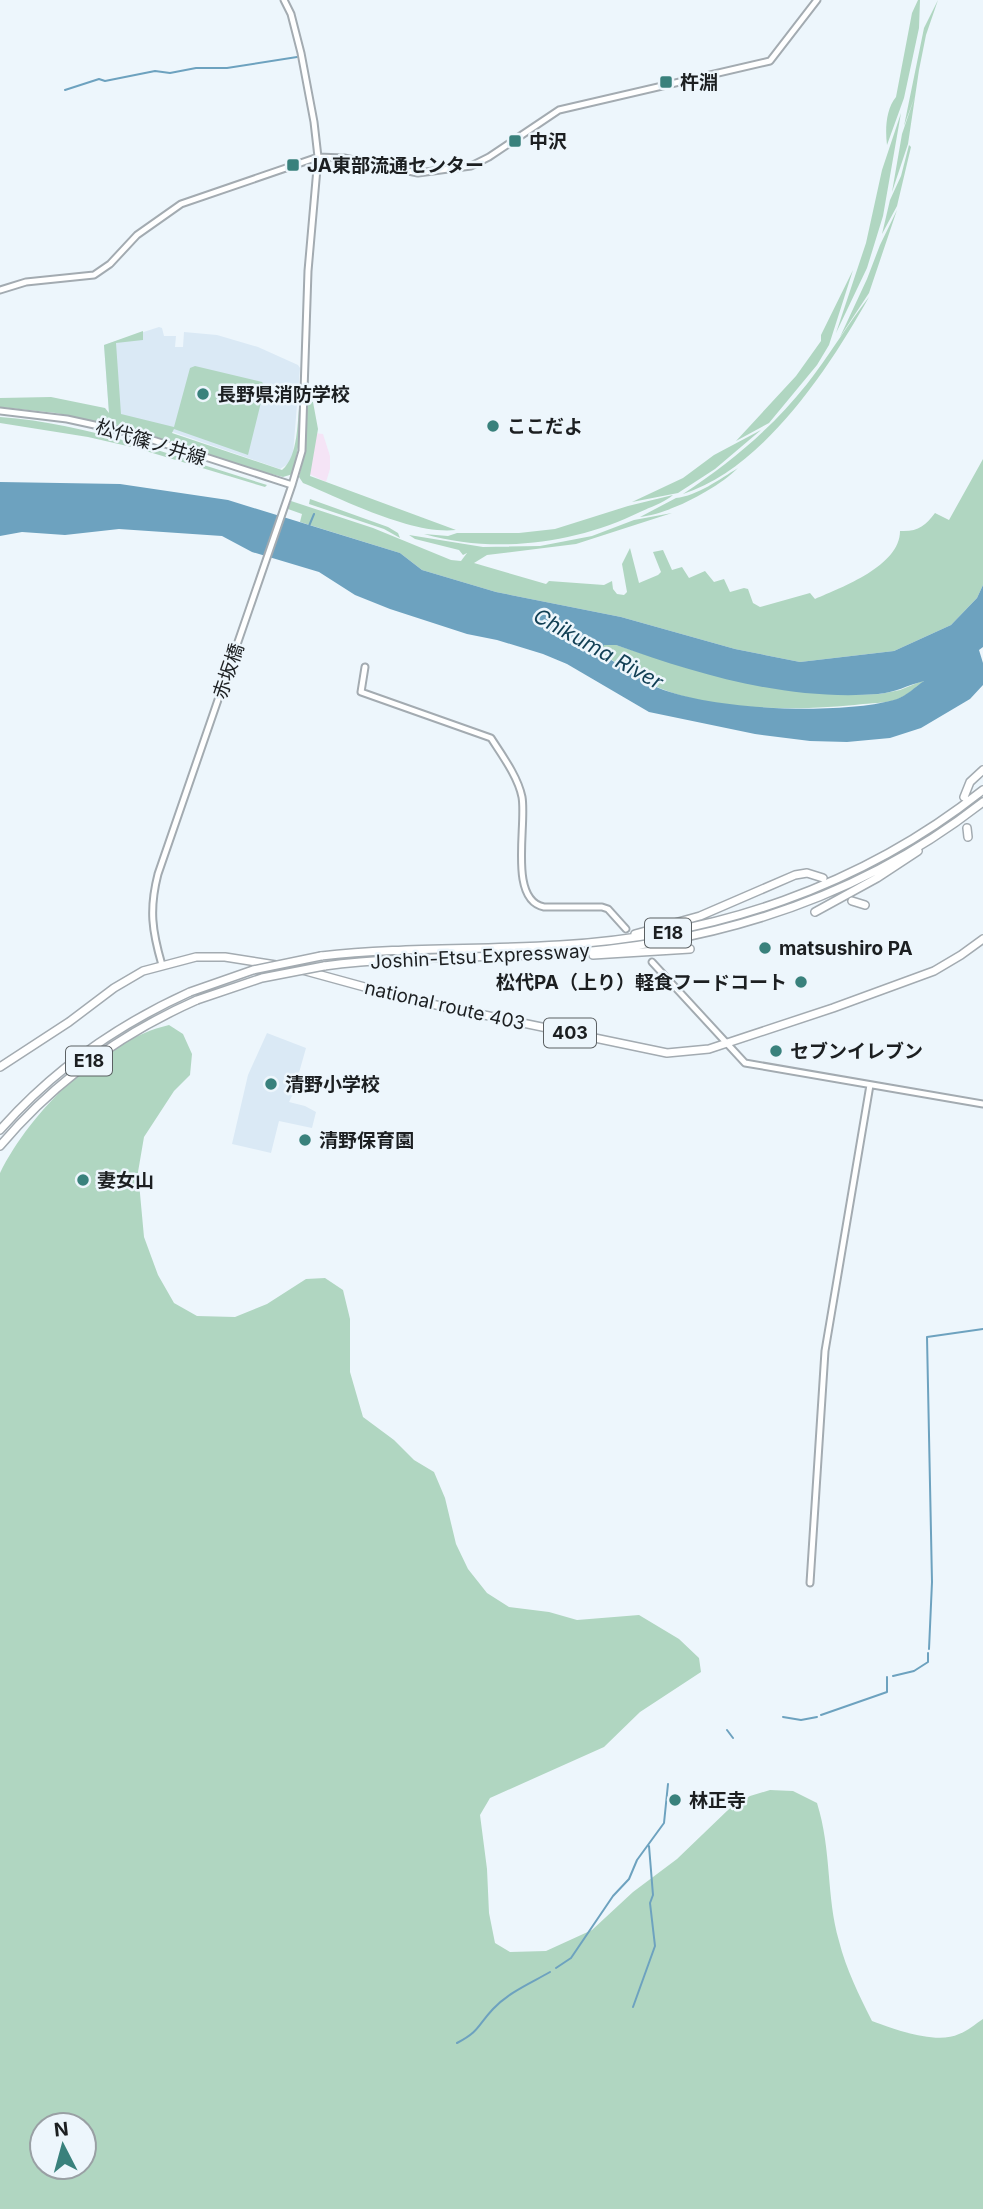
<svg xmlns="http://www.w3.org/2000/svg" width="983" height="2209" viewBox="0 0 983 2209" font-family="Inter,'Noto Sans JP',sans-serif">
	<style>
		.built { fill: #dae9f5 }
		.industrial { fill: #f5e4f6 }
		.green { fill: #b0d6c1; fill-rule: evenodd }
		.water { fill: #6da2bf; fill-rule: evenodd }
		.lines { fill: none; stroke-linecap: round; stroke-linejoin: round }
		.stream { stroke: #6da2bf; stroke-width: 2 }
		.secondary-casing { stroke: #a3abb1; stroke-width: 9 }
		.highway-casing { stroke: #a3abb1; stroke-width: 10 }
		.secondary { stroke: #fff; stroke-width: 5 }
		.highway { stroke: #fff; stroke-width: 7 }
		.highway-bridge-casing { stroke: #a3abb1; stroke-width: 10; stroke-linecap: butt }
		.highway-bridge { stroke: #fff; stroke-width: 7 }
		.poi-dot { fill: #39817c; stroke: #edf6fc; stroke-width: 2.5 }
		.labels { text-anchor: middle; stroke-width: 5; stroke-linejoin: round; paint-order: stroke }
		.shield { fill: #edf6fc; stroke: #5b6063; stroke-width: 2 }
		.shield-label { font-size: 18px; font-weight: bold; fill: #1c1f21 }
		.poi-label { font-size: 19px; font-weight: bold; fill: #1c1f21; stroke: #edf6fc; text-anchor: start }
		.street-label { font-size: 19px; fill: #1c1f21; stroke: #edf6fc }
		.water-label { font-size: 21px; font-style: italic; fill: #113f54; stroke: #edf6fc }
	</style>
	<rect width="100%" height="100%" fill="#edf6fc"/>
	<path class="built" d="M 159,327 L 162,328 L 164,336 L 176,336 L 175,347 L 183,347 L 184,332 L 217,335 L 258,347 L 298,365 L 300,368 L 293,454 L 288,464 L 280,469 L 167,430 L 109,414 L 104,345 Z
		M 267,1033 L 306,1048 L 293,1094 L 289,1102 L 305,1106 L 316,1112 L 312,1128 L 279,1121 L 271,1153 L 232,1144 L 248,1075 Z"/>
	<path class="industrial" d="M 314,433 L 323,434 L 330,456 L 330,469 L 326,482 L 307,473 Z"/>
	<path class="green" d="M 918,0 L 920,0 L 919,28 L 904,98 L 887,145 C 885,129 886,109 896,97 L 912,13 Z
		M 938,0 L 926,35 L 919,70 L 908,144 L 892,192 L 902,134 L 915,96 L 904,126 L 924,28 Z
		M 901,113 L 883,216 L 867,268 L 836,333 L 866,243 L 882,170 Z
		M 909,145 L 911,147 L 897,206 L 882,234 L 890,200 L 901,176 Z
		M 897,210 L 869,293 L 840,337 L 867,279 L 880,245 Z
		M 853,270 L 829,345 L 817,365 L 769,423 L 736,441 L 796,376 L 821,341 L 821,335 Z
		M 869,297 C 830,367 763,469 683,494 C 730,463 772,428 807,384 C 829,356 847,325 869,297 Z
		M 143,331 L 143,340 L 116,343 L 121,414 L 174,427 L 190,368 L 195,366 L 262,382 L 265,386 L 248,455 L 174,429 L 172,433 L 282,470 C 299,456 297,420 300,399 L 299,442 L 293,474 L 283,477 L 233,464 L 134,429 L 56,413 L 0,407 L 0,398 L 51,397 L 105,408 L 109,413 L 104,345 Z
		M 310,401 L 313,402 L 318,429 L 310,476 L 456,530 C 412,535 344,500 303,483 L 299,477 L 305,452 L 307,402 Z
		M 0,417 C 93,424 178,458 267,485 L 265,487 L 136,448 L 88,437 L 0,423 Z
		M 761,430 L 715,469 L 678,493 L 632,502 L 683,478 L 714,455 Z
		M 983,459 L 983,585 L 977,598 L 951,625 L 894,651 L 800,662 L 735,649 L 621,617 L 496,592 L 422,570 L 400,553 L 300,522 L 302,514 L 288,509 L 291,501 L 373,528 L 451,560 L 461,561 L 467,553 L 463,555 L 459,550 L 415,539 L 409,535 L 483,547 L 540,546 L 592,536 L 634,520 L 672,513 L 576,544 L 487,555 L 474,563 L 546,584 L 549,581 L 604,585 L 612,581 L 613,589 L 617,594 L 624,595 L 627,592 L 622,564 L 630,548 L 639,583 L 658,575 L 661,572 L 653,552 L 663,550 L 672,570 L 682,567 L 689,578 L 705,571 L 714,582 L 724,579 L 730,592 L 744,588 L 748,589 L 753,603 L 760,607 L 810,593 L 815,599 C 842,587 900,566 900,531 C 918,532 925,526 935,513 L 949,520 Z
		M 738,468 C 717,489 669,514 640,517 L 676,498 C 697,496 720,479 738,468 Z
		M 673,495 C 665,502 651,507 640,512 C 575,544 494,554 424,534 L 448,536 L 457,533 L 519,533 L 555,529 L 628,506 Z
		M 310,499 L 388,527 L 398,533 L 400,538 L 384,529 L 309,504 Z
		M 604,644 L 616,645 L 681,666 L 841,695 L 880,694 L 900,690 L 927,679 C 918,685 909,694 900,698 C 890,703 875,703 863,704 C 802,711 712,712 655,686 C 637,678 621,665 604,655 L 601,649 Z
		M 169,1025 L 183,1034 L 192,1054 L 190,1075 L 174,1091 L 144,1137 L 138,1172 L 144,1237 L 158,1275 L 174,1303 L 197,1316 L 235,1317 L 267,1304 L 306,1279 L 325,1278 L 343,1290 L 350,1319 L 350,1372 L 363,1417 L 394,1440 L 414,1460 L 434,1472 L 445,1498 L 456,1544 L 468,1569 L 487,1593 L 509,1607 L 549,1612 L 577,1620 L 639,1615 L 679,1639 L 699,1658 L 701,1672 L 640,1712 L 604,1747 L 490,1798 L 480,1815 L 487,1869 L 489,1913 L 495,1943 L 510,1952 L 546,1951 L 592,1930 L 633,1892 L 677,1859 L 729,1809 L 750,1796 L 770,1790 L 793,1791 L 817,1803 C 832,1851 826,1896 839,1941 C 846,1969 859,1995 872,2021 C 893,2029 937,2045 959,2034 C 968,2031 975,2024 983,2019 L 983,2209 L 0,2209 L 0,1173 C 31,1111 101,1041 169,1025 ZM 42,2125 L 84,2125 L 84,2167 L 42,2167 Z"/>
	<path class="water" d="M 0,482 L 120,484 L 228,500 L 400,553 L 422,570 L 496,592 L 621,617 L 735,649 L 800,662 L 894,651 L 951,625 L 977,598 L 983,585 L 983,647 L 979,650 L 983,663 L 983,685 L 970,699 L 921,728 L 890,738 L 847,742 L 810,741 L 755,734 L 649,712 L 567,664 L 543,654 L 497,640 L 467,634 L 390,609 L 355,595 L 319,572 L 252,552 L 222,536 L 119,529 L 65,535 L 22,532 L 0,536 ZM 604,645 L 616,645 C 699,675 789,701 878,694 C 894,693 908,685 924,681 C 915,687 906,696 897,699 C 843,716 705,710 654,686 C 637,678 621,665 604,656 L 602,649 Z"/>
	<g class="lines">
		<path class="stream" d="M 65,90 L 99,79 L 105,81 L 155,71 L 170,73 L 196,68 L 227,68 L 297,57
			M 309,526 L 314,514
			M 929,1649 L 932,1582 L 927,1337 L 983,1329
			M 893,1676 L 914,1671 L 928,1662 L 928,1653
			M 821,1715 L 887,1692 L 887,1677
			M 783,1717 L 801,1720 L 817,1717
			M 727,1730 L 733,1738
			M 556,1968 L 571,1958 L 613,1896 L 629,1879 L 637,1860 L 664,1823 L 668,1784
			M 633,2007 L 655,1946 L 650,1903 L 653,1895 L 649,1846
			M 457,2043 C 480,2031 477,2026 493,2009 C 509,1992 531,1983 550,1972"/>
		<defs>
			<path id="secondary" d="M 284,0 L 291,14 L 301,53 L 314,122 L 318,157 L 308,271 L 302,451 L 292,485
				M 0,290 L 26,282 L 94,275 L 110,264 L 137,235 L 181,204 L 318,157 L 344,158 L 418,173 L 471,166 L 489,157 L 559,110 L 770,61 L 817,0
				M 0,411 L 67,419 L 131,433 L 292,485 L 158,874 C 149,909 152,931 162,965
				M 365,667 L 361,692 L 491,738 C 502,755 518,777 522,797 C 527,825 508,900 544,907 L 602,907 L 608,909 L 626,929
				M 652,962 L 745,1063 L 983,1104
				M 810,1583 L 825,1351 L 870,1085"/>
			<path id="highway" d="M 964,797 L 970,782 L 983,770
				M 967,828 L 968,837
				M 852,901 L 865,905
				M 815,912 L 877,878 L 918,851
				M 635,934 L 700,916 L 795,875 L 807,873 L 823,878
				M 593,955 L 690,949
				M 321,956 C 400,947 480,950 560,945 C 714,936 861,887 983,790
				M 324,966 C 401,956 477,958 553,954 C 710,945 858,900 983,802
				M 0,1067 L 69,1022 L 114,988 L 143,971 L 196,957 L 225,957 L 295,968 L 412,1000 L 667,1053 L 709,1049 L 833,1008 L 934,971 L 961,955 L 983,939
				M 0,1130 C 53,1070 117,1025 190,992
				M 0,1146 C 54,1082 120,1034 197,1000"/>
		</defs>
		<use href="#secondary" class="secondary-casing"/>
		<use href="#highway" class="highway-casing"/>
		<use href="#secondary" class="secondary"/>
		<use href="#highway" class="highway"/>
		<defs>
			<path id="highway-bridge" d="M 190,992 L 253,970 L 321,956
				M 197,1000 L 262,978 L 324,966"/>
		</defs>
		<use href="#highway-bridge" class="highway-bridge-casing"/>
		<use href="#highway-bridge" class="highway-bridge"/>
	</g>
	<g class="poi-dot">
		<rect x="659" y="75" width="14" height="14" rx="3.5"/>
		<rect x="508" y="134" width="14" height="14" rx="3.5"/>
		<rect x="286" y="158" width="14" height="14" rx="3.5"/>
		<circle cx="203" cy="394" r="7"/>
		<circle cx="493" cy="426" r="7"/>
		<circle cx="765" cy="948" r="7"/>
		<circle cx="801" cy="982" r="7"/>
		<circle cx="776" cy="1051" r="7"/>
		<circle cx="271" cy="1084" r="7"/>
		<circle cx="305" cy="1140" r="7"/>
		<circle cx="83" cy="1180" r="7"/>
		<circle cx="675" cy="1800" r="7"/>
	</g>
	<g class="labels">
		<g class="shield">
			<rect x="645" y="918.5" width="46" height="29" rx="5"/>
			<rect x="544" y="1018.5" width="52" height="29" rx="5"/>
			<rect x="66" y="1046.5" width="46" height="29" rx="5"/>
		</g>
		<g class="shield-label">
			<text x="668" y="939">E18</text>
			<text x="570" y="1039">403</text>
			<text x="89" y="1067">E18</text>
		</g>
		<g class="poi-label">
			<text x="680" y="89">杵淵</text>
			<text x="529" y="148">中沢</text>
			<text x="307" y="172">JA東部流通センター</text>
			<text x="217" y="401">長野県消防学校</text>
			<text x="507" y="433">ここだよ</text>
			<text x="779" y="955">matsushiro PA</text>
			<text x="787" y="989" text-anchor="end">松代PA（上り）軽食フードコート</text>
			<text x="790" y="1058">セブンイレブン</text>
			<text x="285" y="1091">清野小学校</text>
			<text x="319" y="1147">清野保育園</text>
			<text x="97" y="1187">妻女山</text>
			<text x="689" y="1807">林正寺</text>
		</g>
		<g class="street-label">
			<text transform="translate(151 442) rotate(17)" y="7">松代篠ノ井線</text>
			<text transform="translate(228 671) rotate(-71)" y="7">赤坂橋</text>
			<text transform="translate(480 956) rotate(-3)" y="7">Joshin-Etsu Expressway</text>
			<text transform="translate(445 1005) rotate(13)" y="7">national route 403</text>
		</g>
		<g class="water-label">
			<text transform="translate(598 649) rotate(29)" y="7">Chikuma River</text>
		</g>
	</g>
	<g transform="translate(63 2146) rotate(354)"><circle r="33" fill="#edf6fc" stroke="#99a0a4" stroke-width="2"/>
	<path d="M0-5L12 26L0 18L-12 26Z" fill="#39817c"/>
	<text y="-10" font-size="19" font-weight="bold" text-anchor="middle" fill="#1c1f21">N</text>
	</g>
</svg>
